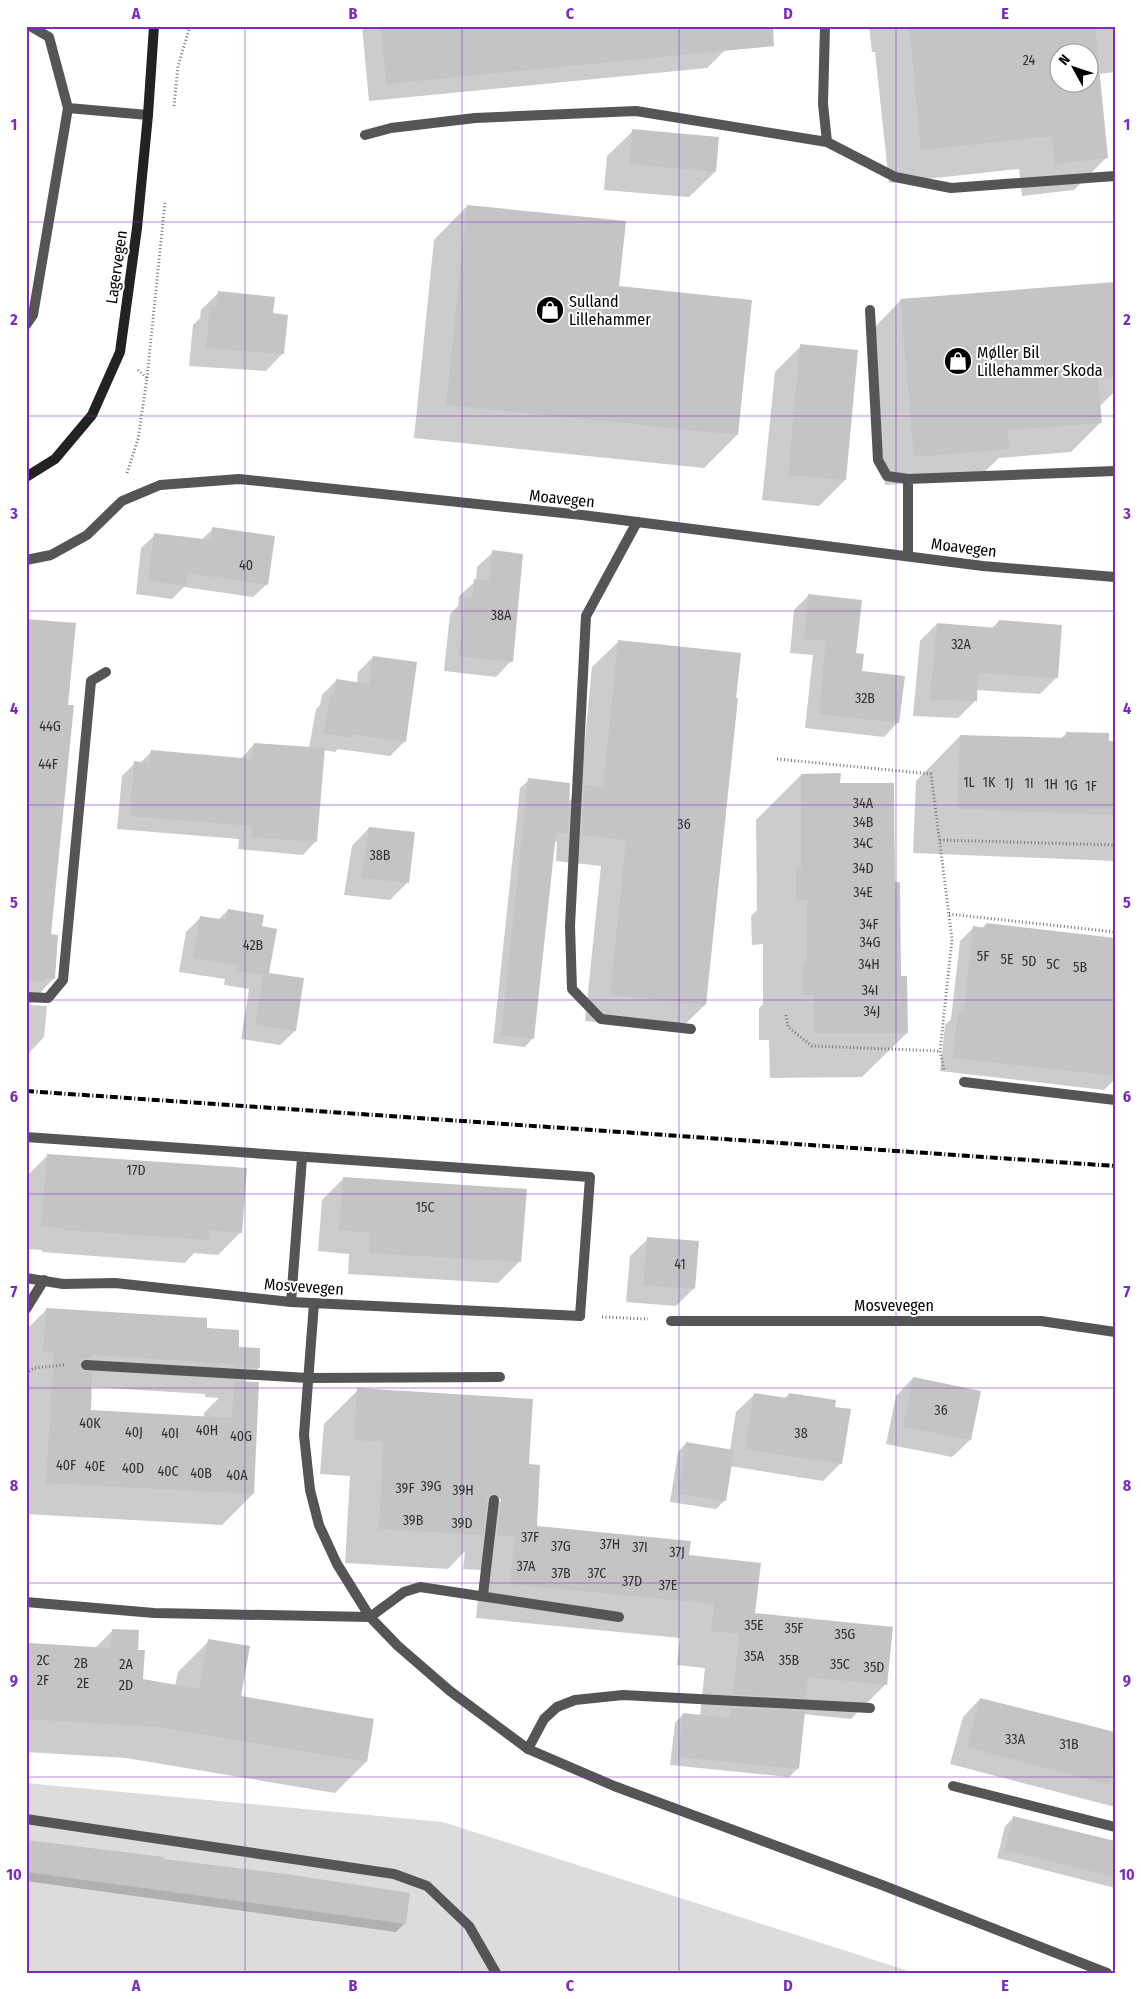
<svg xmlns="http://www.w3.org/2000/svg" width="1141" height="1999" viewBox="0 0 1141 1999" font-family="'Fira Sans Condensed',sans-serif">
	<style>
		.green { fill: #dcdcdc }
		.shadow { fill: #0003; fill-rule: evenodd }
		.building { fill: #c4c4c4; fill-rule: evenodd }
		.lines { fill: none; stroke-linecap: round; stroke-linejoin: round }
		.path { stroke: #777; stroke-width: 3; stroke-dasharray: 1 2.5; stroke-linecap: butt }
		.lane { stroke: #555; stroke-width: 10 }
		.street { stroke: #555; stroke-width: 10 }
		.secondary { stroke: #222; stroke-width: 10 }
		.rail { stroke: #000; stroke-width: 4; stroke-dasharray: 8 2.5 1 2.5; stroke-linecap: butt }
		.grid { fill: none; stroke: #7b2cbf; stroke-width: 1; stroke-opacity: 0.55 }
		.labels { text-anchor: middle; stroke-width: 4; stroke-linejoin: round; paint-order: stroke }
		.number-label { font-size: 14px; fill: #313131 }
		.street-label { font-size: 16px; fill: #000; stroke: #fff }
		.poi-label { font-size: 16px; fill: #000; stroke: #fff; text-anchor: start }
		.neatline { fill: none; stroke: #7b2cbf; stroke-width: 2 }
		.grid-label { font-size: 16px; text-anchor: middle; font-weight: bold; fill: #7b2cbf }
	</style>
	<rect width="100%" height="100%" fill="#fff"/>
	<path class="green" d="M 26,1783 L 443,1822 L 915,1973 L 26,1973 Z"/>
	<path class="shadow" d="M 362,26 L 723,26 L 725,50 L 707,68 L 369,101 Z
		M 869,26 L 1115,26 L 1115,72 L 1098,74 L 1107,157 L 1074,190 L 1022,196 L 1019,169 L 889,183 L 875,52 L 872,52 ZM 1058,52 L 1088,52 L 1088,82 L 1058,82 Z
		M 633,131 L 715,172 L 689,197 L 604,190 L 607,156 Z
		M 467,206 L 618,287 L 737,435 L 704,468 L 414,438 L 434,240 Z
		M 1115,283 L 1115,391 L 1100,406 L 1100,423 L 1071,452 L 999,458 L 978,478 L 885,485 L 872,330 L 901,300 Z
		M 219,292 L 272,314 L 283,353 L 266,371 L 189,366 L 193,325 L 200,318 L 201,310 Z
		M 801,346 L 857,351 L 845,480 L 819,506 L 762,500 L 775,372 Z
		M 213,529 L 267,584 L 253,597 L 184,587 L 172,599 L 136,594 L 141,548 L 155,535 L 201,540 Z
		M 493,552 L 511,661 L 496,677 L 444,671 L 450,614 L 458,606 L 459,596 L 476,581 L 477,567 Z
		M 808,596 L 855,654 L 860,672 L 898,722 L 884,737 L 805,728 L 813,655 L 790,653 L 794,610 Z
		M 26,620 L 54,978 L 29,1005 L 47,1006 L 44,1037 L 27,1055 Z
		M 999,621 L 1057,677 L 1040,694 L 976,690 L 975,701 L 958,718 L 913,716 L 920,641 L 937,624 L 991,629 Z
		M 618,642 L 705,1005 L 679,1030 L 585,1021 L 601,866 L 556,861 L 557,842 L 554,841 L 533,1038 L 525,1047 L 493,1043 L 520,788 L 529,780 L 568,802 L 580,791 L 592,667 Z
		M 373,657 L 405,741 L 390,756 L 338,749 L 335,752 L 323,750 L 316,841 L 303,855 L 238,849 L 239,839 L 117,829 L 122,776 L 135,763 L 140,763 L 152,751 L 241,759 L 254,744 L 309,748 L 316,709 L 320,705 L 322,695 L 337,680 L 357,683 L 358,672 Z
		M 1067,733 L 1115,742 L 1115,861 L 913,853 L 916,781 L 960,736 L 1060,739 Z
		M 801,775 L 894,884 L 900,978 L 907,1033 L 862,1077 L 770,1078 L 769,1040 L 759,1040 L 759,1008 L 763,1004 L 763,944 L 752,945 L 751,916 L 757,910 L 756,820 Z
		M 369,828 L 407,883 L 390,900 L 344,895 L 352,846 Z
		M 228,910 L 260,927 L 268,974 L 295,1031 L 280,1045 L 241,1039 L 249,989 L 224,985 L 225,979 L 179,972 L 186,932 L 200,918 L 218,920 Z
		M 986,924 L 1115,939 L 1115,1079 L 1104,1090 L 940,1071 L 945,1025 L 951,1019 L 960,941 L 973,928 L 981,929 Z
		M 47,1156 L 241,1232 L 218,1255 L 194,1253 L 185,1263 L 42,1252 L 42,1250 L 26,1249 L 26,1177 Z
		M 344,1178 L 520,1261 L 498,1283 L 348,1274 L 349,1254 L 318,1251 L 322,1200 Z
		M 648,1239 L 693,1289 L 676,1306 L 626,1302 L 630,1256 Z
		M 46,1310 L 206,1329 L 237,1349 L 259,1368 L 244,1382 L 258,1383 L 253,1494 L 222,1525 L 26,1514 L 26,1330 ZM 90,1387 L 205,1394 L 205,1397 L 219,1398 L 204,1413 L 204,1418 L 90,1411 Z
		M 913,1378 L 970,1440 L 952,1457 L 886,1444 L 896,1396 Z
		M 358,1390 L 527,1465 L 535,1527 L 688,1556 L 754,1614 L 885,1685 L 851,1719 L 803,1714 L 798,1768 L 789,1777 L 670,1765 L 675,1723 L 683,1714 L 700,1716 L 705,1668 L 677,1665 L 680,1638 L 476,1618 L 481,1570 L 463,1569 L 465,1551 L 448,1569 L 345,1563 L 350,1476 L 320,1474 L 324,1424 ZM 497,1498 L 501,1498 L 504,1506 Z
		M 789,1394 L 834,1408 L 841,1463 L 823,1481 L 730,1466 L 725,1500 L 716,1509 L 670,1502 L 678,1452 L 686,1443 L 730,1450 L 736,1412 L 754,1395 L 784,1399 Z
		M 113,1630 L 136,1651 L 142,1681 L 175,1686 L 178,1672 L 209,1641 L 239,1697 L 366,1762 L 335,1793 L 126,1758 L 26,1752 L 26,1644 L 95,1648 Z
		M 980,1699 L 1115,1734 L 1115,1807 L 950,1764 L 963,1717 Z
		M 1014,1817 L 1115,1843 L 1115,1888 L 997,1858 L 1005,1826 Z
		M 26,1841 L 162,1860 L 404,1924 L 396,1932 L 26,1881 Z"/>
	<path class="building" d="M 381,26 L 773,26 L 774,46 L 386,84 Z
		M 909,26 L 1095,26 L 1108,158 L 1055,164 L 1052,136 L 921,150 ZM 1058,52 L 1088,52 L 1088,82 L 1058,82 Z
		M 632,129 L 719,137 L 716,172 L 629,164 Z
		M 467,205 L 626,221 L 619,286 L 752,300 L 738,435 L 446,405 Z
		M 1115,282 L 1115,378 L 1098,379 L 1102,423 L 1008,430 L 1009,449 L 914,457 L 900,299 Z
		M 218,291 L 275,297 L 273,313 L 288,315 L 284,354 L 206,348 L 210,306 L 216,307 Z
		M 800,344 L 858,350 L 846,480 L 788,475 Z
		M 212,527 L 275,536 L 268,585 L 188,573 L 186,586 L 148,581 L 154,533 L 211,540 Z
		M 492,550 L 523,554 L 513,662 L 459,656 L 465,597 L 472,598 L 474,579 L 489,581 Z
		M 808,594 L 862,600 L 856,653 L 864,654 L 862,671 L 905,676 L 899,723 L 819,714 L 826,641 L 804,639 Z
		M 26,619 L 76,623 L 68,705 L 74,705 L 51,934 L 58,935 L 55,979 L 46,978 L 45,982 L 26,981 Z
		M 999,620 L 1062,625 L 1058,678 L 978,673 L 977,701 L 930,700 L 937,623 L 998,628 Z
		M 618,640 L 741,653 L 736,698 L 738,698 L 706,1005 L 610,995 L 626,840 L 582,835 L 584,785 L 603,787 Z
		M 373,656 L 417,662 L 406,742 L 352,734 L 351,738 L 323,733 L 331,693 L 334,693 L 336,679 L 369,684 Z
		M 1066,732 L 1109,733 L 1109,741 L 1115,741 L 1115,815 L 957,809 L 960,735 L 1066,738 Z
		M 254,743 L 325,748 L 317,842 L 251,837 L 252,826 L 130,816 L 134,761 L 150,763 L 151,750 L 252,759 Z
		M 841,773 L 840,783 L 894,783 L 895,882 L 900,882 L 901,976 L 907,976 L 908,1033 L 814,1033 L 814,995 L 803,995 L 803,962 L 807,962 L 807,900 L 796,900 L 796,870 L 801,870 L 801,774 Z
		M 528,778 L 570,783 L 568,834 L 556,833 L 534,1039 L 501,1035 Z
		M 369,827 L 415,832 L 409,883 L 361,878 Z
		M 228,909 L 264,915 L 262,926 L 277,929 L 269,973 L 304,978 L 296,1031 L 255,1025 L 263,975 L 237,971 L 239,965 L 193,958 L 200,916 L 226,920 Z
		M 986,923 L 1115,938 L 1115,1076 L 953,1058 L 958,1011 L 964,1011 L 973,926 L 985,928 Z
		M 47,1154 L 247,1168 L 242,1233 L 210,1230 L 209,1240 L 64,1230 L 64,1228 L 41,1226 Z
		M 343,1177 L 527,1189 L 521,1262 L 369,1253 L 370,1233 L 339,1230 Z
		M 647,1237 L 699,1241 L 695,1289 L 643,1285 Z
		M 46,1308 L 207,1318 L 207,1328 L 239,1330 L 239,1347 L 260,1348 L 260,1368 L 235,1367 L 235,1364 L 92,1355 L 92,1358 L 83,1359 L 79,1365 L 83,1371 L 92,1372 L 91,1410 L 232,1418 L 234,1381 L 259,1382 L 254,1494 L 46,1483 L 54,1353 L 43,1352 Z
		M 913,1377 L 981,1391 L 971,1440 L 903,1427 Z
		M 357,1388 L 533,1399 L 529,1464 L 540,1465 L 537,1526 L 691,1541 L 689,1555 L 761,1563 L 755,1613 L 893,1627 L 887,1685 L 808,1677 L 806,1698 L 733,1694 L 739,1634 L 711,1631 L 714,1604 L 510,1584 L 515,1536 L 497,1536 L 501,1500 L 495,1493 L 491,1494 L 487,1499 L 483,1535 L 379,1529 L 383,1442 L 354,1440 Z
		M 754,1393 L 788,1398 L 789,1393 L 836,1400 L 835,1407 L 851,1409 L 842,1464 L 745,1449 Z
		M 686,1442 L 734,1450 L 726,1501 L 678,1494 Z
		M 112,1629 L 139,1630 L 138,1650 L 145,1650 L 143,1679 L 199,1689 L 208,1639 L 250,1646 L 241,1696 L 374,1719 L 367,1762 L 158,1727 L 26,1719 L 28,1643 L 111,1648 Z
		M 980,1698 L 1115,1732 L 1115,1760 L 1109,1785 L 967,1747 Z
		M 731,1708 L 805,1711 L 799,1769 L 678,1757 L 683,1713 L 730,1718 Z
		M 1013,1816 L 1115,1841 L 1115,1877 L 1005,1850 Z
		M 26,1840 L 164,1857 L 163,1859 L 286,1874 L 410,1893 L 406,1924 L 26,1872 Z"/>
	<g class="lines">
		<path class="path" d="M 174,106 L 178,66 L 190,26
			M 147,378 L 165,202
			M 127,473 L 138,439 L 147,378 L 137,369
			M 777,759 L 931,774 L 952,939 L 940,1051 L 944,1070
			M 940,840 L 1115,845
			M 949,914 L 1115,932
			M 786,1015 L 788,1027 L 812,1046 L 940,1051
			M 602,1317 L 648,1319
			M 26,1373 L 34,1368 L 64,1365"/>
		<path class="lane" d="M 825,26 L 823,104 L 827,142
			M 68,108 L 148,115
			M 365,135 L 391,128 L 475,118 L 636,111 L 827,142 L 895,177 L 951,188 L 1115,176
			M 870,310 L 878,460 L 887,476 L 908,479
			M 26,325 L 33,315 L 68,108 L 49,37 L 30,26
			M 637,522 L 586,616 L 570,926 L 572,989 L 601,1019 L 691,1029
			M 908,556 L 908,479 L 1115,471
			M 26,997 L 48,998 L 63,980 L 91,681 L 106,672
			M 964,1082 L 1115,1100
			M 26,1137 L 590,1177 L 580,1316
			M 291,1302 L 302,1158
			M 26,1309 L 44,1280
			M 86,1365 L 308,1378 L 500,1377
			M 483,1595 L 494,1500
			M 26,1602 L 154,1613 L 370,1617 L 404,1592 L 420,1587 L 619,1617
			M 528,1749 L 544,1719 L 557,1707 L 575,1700 L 623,1695 L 870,1708
			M 953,1786 L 1115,1827
			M 26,1819 L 394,1874 L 427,1886 L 469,1926 L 496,1973"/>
		<path class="street" d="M 26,560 L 51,555 L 87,535 L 122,501 L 160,485 L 239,479 L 582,515 L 983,566 L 1115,577
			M 26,1278 L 63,1284 L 115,1283 L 291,1302 L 580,1316
			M 314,1303 L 304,1435 L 310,1490 L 319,1525 L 337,1564 L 370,1617 L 398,1646 L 450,1691 L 528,1749 L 614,1786 L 882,1885 L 1107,1973
			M 671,1321 L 1041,1321 L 1115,1332"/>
		<path class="secondary" d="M 26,477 L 55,459 L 92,415 L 120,352 L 137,228 L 148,115 L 154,26"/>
		<path class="rail" d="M 26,1091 L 1115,1166"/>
	</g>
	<path class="grid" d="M 245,26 L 245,1973M 462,26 L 462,1973M 679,26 L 679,1973M 896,26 L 896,1973M 26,222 L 1115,222M 26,416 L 1115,416M 26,611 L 1115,611M 26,805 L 1115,805M 26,1000 L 1115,1000M 26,1194 L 1115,1194M 26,1388 L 1115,1388M 26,1583 L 1115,1583M 26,1777 L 1115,1777"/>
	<defs>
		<symbol id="shop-disc" viewBox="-11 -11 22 22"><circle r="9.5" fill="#000" stroke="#fff"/><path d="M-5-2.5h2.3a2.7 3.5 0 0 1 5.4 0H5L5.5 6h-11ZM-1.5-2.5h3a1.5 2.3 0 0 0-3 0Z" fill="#fff"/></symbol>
	</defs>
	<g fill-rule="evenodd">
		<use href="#shop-disc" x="534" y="294" width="32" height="32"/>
		<use href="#shop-disc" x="942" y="345" width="32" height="32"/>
	</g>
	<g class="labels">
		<g class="number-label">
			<text x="1029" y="65">24</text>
			<text x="246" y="570">40</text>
			<text x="501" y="620">38A</text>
			<text x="961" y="649">32A</text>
			<text x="865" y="703">32B</text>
			<text x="50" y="731">44G</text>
			<text x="48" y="769">44F</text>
			<text x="969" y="787">1L</text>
			<text x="989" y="787">1K</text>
			<text x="1009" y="788">1J</text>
			<text x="1029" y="788">1I</text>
			<text x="1051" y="789">1H</text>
			<text x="1071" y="790">1G</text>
			<text x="1091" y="791">1F</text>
			<text x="863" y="808">34A</text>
			<text x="863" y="827">34B</text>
			<text x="684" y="829">36</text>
			<text x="863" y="848">34C</text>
			<text x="380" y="860">38B</text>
			<text x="863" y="873">34D</text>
			<text x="863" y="897">34E</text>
			<text x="869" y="929">34F</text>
			<text x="870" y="947">34G</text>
			<text x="253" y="950">42B</text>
			<text x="983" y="961">5F</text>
			<text x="1007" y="964">5E</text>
			<text x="1029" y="966">5D</text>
			<text x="869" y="969">34H</text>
			<text x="1053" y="969">5C</text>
			<text x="1080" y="972">5B</text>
			<text x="870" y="995">34I</text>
			<text x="872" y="1016">34J</text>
			<text x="136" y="1175">17D</text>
			<text x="425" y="1212">15C</text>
			<text x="680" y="1269">41</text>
			<text x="941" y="1415">36</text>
			<text x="90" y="1428">40K</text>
			<text x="207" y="1435">40H</text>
			<text x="134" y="1437">40J</text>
			<text x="170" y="1438">40I</text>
			<text x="801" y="1438">38</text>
			<text x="241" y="1441">40G</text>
			<text x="66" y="1470">40F</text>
			<text x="95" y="1471">40E</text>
			<text x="133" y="1473">40D</text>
			<text x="168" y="1476">40C</text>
			<text x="201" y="1478">40B</text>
			<text x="237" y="1480">40A</text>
			<text x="431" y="1491">39G</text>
			<text x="405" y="1493">39F</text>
			<text x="463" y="1495">39H</text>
			<text x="413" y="1525">39B</text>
			<text x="462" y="1528">39D</text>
			<text x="530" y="1542">37F</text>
			<text x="610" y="1549">37H</text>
			<text x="561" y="1551">37G</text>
			<text x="640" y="1552">37I</text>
			<text x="677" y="1557">37J</text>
			<text x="526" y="1571">37A</text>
			<text x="561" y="1578">37B</text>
			<text x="597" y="1578">37C</text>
			<text x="632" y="1586">37D</text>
			<text x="668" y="1590">37E</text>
			<text x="754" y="1630">35E</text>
			<text x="794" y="1633">35F</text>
			<text x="845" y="1639">35G</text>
			<text x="754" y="1661">35A</text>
			<text x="43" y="1665">2C</text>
			<text x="789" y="1665">35B</text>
			<text x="81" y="1668">2B</text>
			<text x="126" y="1669">2A</text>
			<text x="840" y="1669">35C</text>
			<text x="874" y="1672">35D</text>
			<text x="43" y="1685">2F</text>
			<text x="83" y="1688">2E</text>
			<text x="126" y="1690">2D</text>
			<text x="1015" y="1744">33A</text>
			<text x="1069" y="1749">31B</text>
		</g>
		<g class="street-label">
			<text transform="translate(116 267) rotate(-82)" y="6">Lagervegen</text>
			<text transform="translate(562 498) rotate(6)" y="6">Moavegen</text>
			<text transform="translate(964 547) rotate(7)" y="6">Moavegen</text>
			<text transform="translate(304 1286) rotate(4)" y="6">Mosvevegen</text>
			<text x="894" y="1311">Mosvevegen</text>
		</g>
		<g class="poi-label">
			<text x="569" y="307">Sulland<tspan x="569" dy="18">Lillehammer</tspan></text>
			<text x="977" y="358">Møller Bil<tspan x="977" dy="18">Lillehammer Skoda</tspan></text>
		</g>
	</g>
	<rect width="1141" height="1999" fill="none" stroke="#ffffff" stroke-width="55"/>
	<g transform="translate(1074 68) rotate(310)"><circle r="24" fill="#ffffff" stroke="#999999"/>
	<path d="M0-4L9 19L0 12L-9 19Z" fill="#000000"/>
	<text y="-8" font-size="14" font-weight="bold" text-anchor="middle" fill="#000000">N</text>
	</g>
	<rect x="28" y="28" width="1086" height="1944" class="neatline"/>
	<g class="grid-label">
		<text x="136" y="19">A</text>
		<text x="353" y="19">B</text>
		<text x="570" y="19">C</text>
		<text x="788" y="19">D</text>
		<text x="1005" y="19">E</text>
		<text x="14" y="130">1</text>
		<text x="1127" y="130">1</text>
		<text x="14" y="325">2</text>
		<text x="1127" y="325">2</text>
		<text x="14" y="519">3</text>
		<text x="1127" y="519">3</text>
		<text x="14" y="714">4</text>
		<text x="1127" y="714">4</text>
		<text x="14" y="908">5</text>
		<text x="1127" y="908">5</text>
		<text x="14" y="1102">6</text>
		<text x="1127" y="1102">6</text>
		<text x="14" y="1297">7</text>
		<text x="1127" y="1297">7</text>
		<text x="14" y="1491">8</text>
		<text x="1127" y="1491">8</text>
		<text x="14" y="1686">9</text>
		<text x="1127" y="1686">9</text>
		<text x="14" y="1880">10</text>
		<text x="1127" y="1880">10</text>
		<text x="136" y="1991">A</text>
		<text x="353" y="1991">B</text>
		<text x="570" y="1991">C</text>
		<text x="788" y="1991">D</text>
		<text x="1005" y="1991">E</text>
	</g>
</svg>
